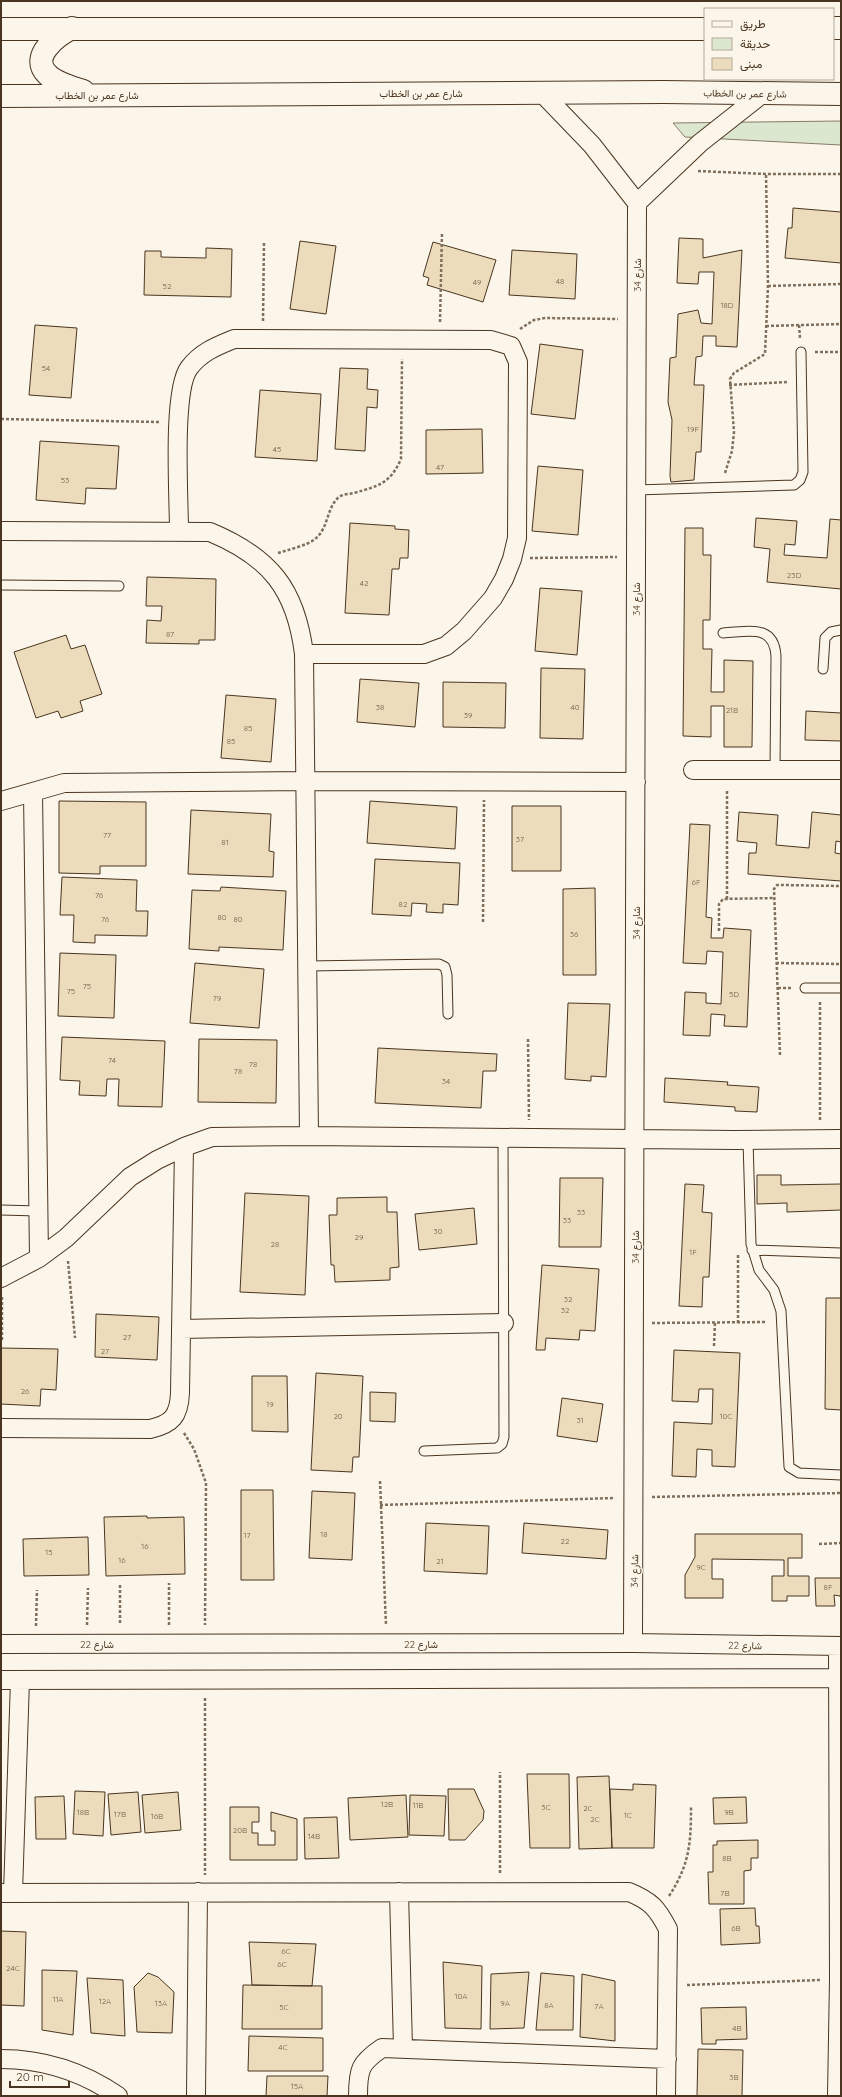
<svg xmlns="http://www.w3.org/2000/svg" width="842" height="2097" viewBox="0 0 842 2097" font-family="Quicksand,Vazirmatn,sans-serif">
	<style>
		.green { fill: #dce7d0; stroke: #887966 }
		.building { fill: #ecdcbc; stroke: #4a3520 }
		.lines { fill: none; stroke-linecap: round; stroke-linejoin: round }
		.lane-casing { stroke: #4a3520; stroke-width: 11 }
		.street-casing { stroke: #4a3520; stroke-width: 20 }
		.secondary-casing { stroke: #4a3520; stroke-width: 24 }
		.path { stroke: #7f6f5c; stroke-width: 2.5; stroke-dasharray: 3 2; stroke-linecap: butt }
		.lane { stroke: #fbf6e9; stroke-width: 9 }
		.street { stroke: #fbf6e9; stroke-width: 18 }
		.secondary { stroke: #fbf6e9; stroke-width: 22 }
		.labels { text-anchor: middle; stroke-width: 3; stroke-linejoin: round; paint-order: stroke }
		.number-label { font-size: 8px; fill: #725f47 }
		.street-label { font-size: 10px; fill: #4a3520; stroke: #fbf6e9 }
	</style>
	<rect width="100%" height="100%" fill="#fbf6e9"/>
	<path class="green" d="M 841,121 L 841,145 L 685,137 L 673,123 Z"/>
	<path class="building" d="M 793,208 L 841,212 L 841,263 L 785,258 L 788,228 L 792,228 Z
		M 679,238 L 703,239 L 703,258 L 742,250 L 737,347 L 716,346 L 716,336 L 703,336 L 702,356 L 696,357 L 694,385 L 704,385 L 701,452 L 696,452 L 694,480 L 671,482 L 670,476 L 672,420 L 668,402 L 670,358 L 676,357 L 678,314 L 698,310 L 701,323 L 712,324 L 714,272 L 699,272 L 698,284 L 677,283 Z
		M 300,241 L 336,246 L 326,314 L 290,309 Z
		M 433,242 L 496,260 L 483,302 L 427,285 L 429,278 L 423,276 Z
		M 206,248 L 232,249 L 231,297 L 144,295 L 145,251 L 161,251 L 161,257 L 206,258 Z
		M 512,250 L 577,254 L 575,299 L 509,295 Z
		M 35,325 L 77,328 L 71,398 L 29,395 Z
		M 540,344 L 583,350 L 575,419 L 531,414 Z
		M 340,368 L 368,369 L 367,389 L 378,390 L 377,408 L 367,407 L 365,451 L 335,449 Z
		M 260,390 L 321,394 L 317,461 L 255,457 Z
		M 482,429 L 483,473 L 426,474 L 426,430 Z
		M 40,441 L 119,446 L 116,489 L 86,488 L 85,504 L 36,500 Z
		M 538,466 L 583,470 L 578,535 L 532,531 Z
		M 756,518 L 797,521 L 795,545 L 785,544 L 784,555 L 827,558 L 830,519 L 841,520 L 841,589 L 767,582 L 770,549 L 754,547 Z
		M 350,523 L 395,526 L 395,529 L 409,530 L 408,558 L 400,558 L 399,569 L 392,569 L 389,615 L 345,613 Z
		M 685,528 L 703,528 L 703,555 L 711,555 L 710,620 L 703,620 L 703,649 L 712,649 L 711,692 L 724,692 L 724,660 L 753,661 L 752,747 L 724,747 L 724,706 L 711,706 L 711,737 L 683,736 Z
		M 147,577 L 216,579 L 215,640 L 199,640 L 199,644 L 146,643 L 147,620 L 161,621 L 162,606 L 146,606 Z
		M 540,588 L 582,591 L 577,655 L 535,651 Z
		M 66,635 L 71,649 L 85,645 L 102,694 L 80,701 L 83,711 L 61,718 L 58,711 L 36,718 L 14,652 Z
		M 541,668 L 585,669 L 583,739 L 540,738 Z
		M 360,679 L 419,683 L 415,727 L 357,722 Z
		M 443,682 L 506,683 L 505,728 L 443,727 Z
		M 226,695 L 276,699 L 271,762 L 221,758 Z
		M 806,711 L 841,713 L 841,741 L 805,740 Z
		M 59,801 L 146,802 L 146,866 L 100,866 L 100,874 L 59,873 Z
		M 370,801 L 457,807 L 455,849 L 367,843 Z
		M 512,806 L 561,806 L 561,871 L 512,871 Z
		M 191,810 L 271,814 L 269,851 L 274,852 L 273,877 L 188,874 Z
		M 739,812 L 778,815 L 776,845 L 809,848 L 812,812 L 841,815 L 841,842 L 836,841 L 835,853 L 841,854 L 841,881 L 748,874 L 749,853 L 756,853 L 757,843 L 737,841 Z
		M 690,824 L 710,825 L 706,917 L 712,918 L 711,938 L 723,938 L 724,928 L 751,930 L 747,1027 L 724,1026 L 725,1015 L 711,1014 L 710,1036 L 683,1035 L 685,992 L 706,993 L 706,1003 L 721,1004 L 723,952 L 707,951 L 706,964 L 683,963 Z
		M 375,859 L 460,863 L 458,905 L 443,904 L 443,913 L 426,912 L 427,904 L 412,903 L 411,916 L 372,914 Z
		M 62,877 L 137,880 L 136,911 L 148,911 L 147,936 L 95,935 L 95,943 L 73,942 L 74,915 L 60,915 Z
		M 221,887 L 286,891 L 283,950 L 219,947 L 219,951 L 189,949 L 192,890 L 220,891 Z
		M 595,888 L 596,975 L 563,975 L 563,889 Z
		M 60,953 L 116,955 L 114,1018 L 58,1016 Z
		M 195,963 L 264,969 L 259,1028 L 190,1023 Z
		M 568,1003 L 610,1004 L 606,1077 L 591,1076 L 591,1081 L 565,1079 Z
		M 62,1037 L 165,1041 L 162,1107 L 118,1106 L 119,1079 L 107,1079 L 106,1096 L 79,1095 L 80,1081 L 60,1080 Z
		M 199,1039 L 277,1040 L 276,1103 L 198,1102 Z
		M 378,1048 L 497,1054 L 496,1071 L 483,1071 L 481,1108 L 375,1103 Z
		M 665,1078 L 728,1082 L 727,1085 L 759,1087 L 757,1112 L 735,1111 L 735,1107 L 664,1102 Z
		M 757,1175 L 781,1175 L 781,1185 L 841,1184 L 841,1210 L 787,1212 L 787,1203 L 757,1204 Z
		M 560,1178 L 603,1178 L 601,1247 L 559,1247 Z
		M 685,1184 L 704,1185 L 702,1212 L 712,1213 L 709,1277 L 703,1277 L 702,1307 L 679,1306 Z
		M 245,1193 L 309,1196 L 305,1295 L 240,1292 Z
		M 387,1197 L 387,1212 L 397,1212 L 399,1267 L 390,1268 L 390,1280 L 335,1282 L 334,1265 L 331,1265 L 329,1215 L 337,1215 L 337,1198 Z
		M 474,1208 L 477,1244 L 419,1250 L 415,1214 Z
		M 542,1265 L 599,1269 L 595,1331 L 580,1330 L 579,1340 L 546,1338 L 545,1350 L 536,1350 Z
		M 826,1298 L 841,1298 L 841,1410 L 825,1409 Z
		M 96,1314 L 159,1317 L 157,1360 L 95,1357 Z
		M 1,1348 L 58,1349 L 56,1390 L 41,1389 L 40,1406 L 1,1404 Z
		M 674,1350 L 740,1353 L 735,1467 L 712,1466 L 712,1450 L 697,1449 L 696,1477 L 672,1476 L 674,1422 L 712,1424 L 713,1389 L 699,1389 L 698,1402 L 672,1401 Z
		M 316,1373 L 363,1376 L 359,1457 L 353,1457 L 352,1472 L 311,1470 Z
		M 252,1376 L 287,1376 L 288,1432 L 252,1431 Z
		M 370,1392 L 396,1393 L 395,1422 L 370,1421 Z
		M 562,1398 L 603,1404 L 597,1442 L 557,1436 Z
		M 241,1490 L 273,1490 L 274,1580 L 241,1580 Z
		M 312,1491 L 355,1493 L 352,1560 L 309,1558 Z
		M 147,1516 L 147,1518 L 184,1517 L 185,1574 L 106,1576 L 104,1517 Z
		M 426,1523 L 489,1526 L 487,1574 L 424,1571 Z
		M 524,1523 L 608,1530 L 606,1559 L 522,1553 Z
		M 695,1534 L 802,1534 L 802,1558 L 788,1558 L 788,1576 L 809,1576 L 809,1596 L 787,1596 L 787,1601 L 772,1601 L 772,1576 L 784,1576 L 784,1560 L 712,1559 L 712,1579 L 723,1579 L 723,1598 L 685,1598 L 685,1575 L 695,1557 Z
		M 88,1537 L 89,1575 L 24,1576 L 23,1539 Z
		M 815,1578 L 841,1578 L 841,1598 L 840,1596 L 834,1595 L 835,1606 L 816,1606 Z
		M 527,1774 L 569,1774 L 570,1848 L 530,1848 Z
		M 609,1776 L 612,1848 L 579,1849 L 577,1777 Z
		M 633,1784 L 656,1785 L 654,1848 L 612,1848 L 610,1789 L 633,1790 Z
		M 448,1789 L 474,1789 L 484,1811 L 483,1820 L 465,1840 L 449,1840 Z
		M 75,1791 L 105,1792 L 103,1836 L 73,1834 Z
		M 138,1792 L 141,1832 L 111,1835 L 108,1794 Z
		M 178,1792 L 181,1830 L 145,1833 L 142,1795 Z
		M 406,1795 L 408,1837 L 350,1840 L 348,1798 Z
		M 410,1795 L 446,1796 L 444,1836 L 409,1835 Z
		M 64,1796 L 66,1839 L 36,1839 L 35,1797 Z
		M 746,1797 L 747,1823 L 714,1824 L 713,1798 Z
		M 230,1807 L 259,1807 L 259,1822 L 252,1822 L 252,1833 L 258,1833 L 258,1845 L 275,1845 L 275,1831 L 271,1831 L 271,1812 L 297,1819 L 297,1860 L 230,1860 Z
		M 337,1817 L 339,1858 L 305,1859 L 304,1818 Z
		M 758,1840 L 758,1858 L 751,1858 L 751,1870 L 744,1871 L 744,1904 L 709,1904 L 708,1872 L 713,1872 L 713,1845 L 717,1845 L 717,1841 Z
		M 755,1908 L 756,1926 L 759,1926 L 760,1943 L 721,1945 L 720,1909 Z
		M 1,1931 L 26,1932 L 24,2006 L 1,2005 Z
		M 249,1942 L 316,1944 L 312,1986 L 252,1985 Z
		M 443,1962 L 482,1966 L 481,2029 L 445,2028 Z
		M 42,1970 L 77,1971 L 73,2035 L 42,2030 Z
		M 529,1972 L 524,2028 L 490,2029 L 491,1974 Z
		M 148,1973 L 158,1977 L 174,1992 L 172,2033 L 137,2032 L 134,1987 Z
		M 541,1973 L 574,1976 L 573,2030 L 536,2030 Z
		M 582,1974 L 615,1981 L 615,2041 L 580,2037 Z
		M 87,1978 L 123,1980 L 125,2036 L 91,2033 Z
		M 243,1985 L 322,1986 L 322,2029 L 242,2029 Z
		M 746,2007 L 747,2039 L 716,2040 L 716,2044 L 702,2044 L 701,2008 Z
		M 249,2036 L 323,2038 L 323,2071 L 248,2071 Z
		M 698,2049 L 743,2050 L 742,2096 L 697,2096 Z
		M 267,2076 L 328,2076 L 327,2096 L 266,2096 Z"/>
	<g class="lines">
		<defs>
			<path id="lane" d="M 636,490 L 794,485 L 800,480 L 803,472 L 801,352
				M 1,585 L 119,586
				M 723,633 C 747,632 774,623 776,656 L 775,770
				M 823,669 L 825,638 L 831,632 L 841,630
				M 307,966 L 439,964 L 445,967 L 447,975 L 448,1014
				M 805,988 L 841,988
				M 748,1140 L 751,1244 L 759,1270 L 774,1290 L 781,1311 L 789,1467 L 799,1473 L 841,1475
				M 1,1210 L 38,1211
				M 752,1250 L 841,1253
				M 424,1451 L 497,1448 L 502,1444 L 504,1437 L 503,1138"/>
			<path id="street" d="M 541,92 L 592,145 L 637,203
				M 637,203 L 700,143 L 762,94
				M 1,531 L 210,532 C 270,557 296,589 304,654 L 309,1136 L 212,1137 L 184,1147 L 157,1160 L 130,1177 L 66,1238 L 39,1258 L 1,1278
				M 179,531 C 179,498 172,391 189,368 C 201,352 217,346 234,339 L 491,340 L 511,346 L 518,362 L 517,538 L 512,559 L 504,579 L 493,598 L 464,631 L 446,646 L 424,654 L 304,654
				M 693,770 L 841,770
				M 33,792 L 39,1258
				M 1,801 L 64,783 L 305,781 L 636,782
				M 309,1136 L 735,1140 L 841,1139
				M 181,1329 L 504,1323
				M 1,1428 L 150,1429 C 172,1424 179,1416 180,1393 L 184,1147
				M 633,1643 L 637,203
				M 1,1644 L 633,1643 L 841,1646
				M 1,1680 L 841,1678
				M 399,1892 L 403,2048
				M 1,1893 L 629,1892 C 651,1901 657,1908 668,1929 L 666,2096
				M 13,1893 L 20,1680
				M 1,2059 C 44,2059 83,2072 118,2096
				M 196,2096 L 198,1892
				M 358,2096 C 358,2069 360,2063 382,2048 L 667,2059
				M 837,2096 L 839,1979 L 838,1646"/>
			<path id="secondary" d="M 72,28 C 58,35 29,56 47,74 C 55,83 71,87 83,91
				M 833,28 L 841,28
				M 1,29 L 705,29
				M 1,96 L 663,92 L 841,94"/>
		</defs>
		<use href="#lane" class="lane-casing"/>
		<use href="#street" class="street-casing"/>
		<use href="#secondary" class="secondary-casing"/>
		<path class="path" d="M 698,171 L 766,174 L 841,174
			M 768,286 L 841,284
			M 263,321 L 264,242
			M 440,322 L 442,233
			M 799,325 L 800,338
			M 766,326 L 841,324
			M 520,329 L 534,320 L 545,318 L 618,319
			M 815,352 L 841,352
			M 729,385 L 788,382
			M 1,419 L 160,422
			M 725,473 L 732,451 L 734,432 L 730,379 L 734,373 L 765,354 L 768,286 L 766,174
			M 278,553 C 288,550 308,545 315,539 C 329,528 326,508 339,497 C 343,494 349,494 354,493 C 378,486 390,484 401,459 L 402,359
			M 530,558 L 617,557
			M 727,899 L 727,789
			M 483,922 L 484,800
			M 719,931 L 719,904 L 723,899 L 774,898
			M 776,963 L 841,964
			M 778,988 L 791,988
			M 820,1002 L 820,1121
			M 528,1039 L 529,1120
			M 780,1055 L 774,889 L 777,885 L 782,885 L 841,886
			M 738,1255 L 738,1323
			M 68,1261 L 75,1338
			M 2,1297 L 2,1340
			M 652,1323 L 767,1322
			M 714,1346 L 715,1323
			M 184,1433 L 194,1449 L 206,1483 L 205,1625
			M 380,1481 L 386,1625
			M 652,1497 L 841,1493
			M 380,1505 L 615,1498
			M 819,1544 L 841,1543
			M 120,1585 L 120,1625
			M 87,1625 L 88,1588
			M 169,1625 L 169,1583
			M 36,1626 L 37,1590
			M 205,1698 L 205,1875
			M 500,1873 L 500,1772
			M 669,1896 C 690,1864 691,1842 691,1806
			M 687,1985 L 820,1980"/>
		<use href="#lane" class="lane"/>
		<use href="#street" class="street"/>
		<use href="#secondary" class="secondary"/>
	</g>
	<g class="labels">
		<g class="number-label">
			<text x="560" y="284">48</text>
			<text x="477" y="285">49</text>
			<text x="167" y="289">52</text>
			<text x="727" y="308">18D</text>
			<text x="46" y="371">54</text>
			<text x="693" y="432">19F</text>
			<text x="277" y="452">45</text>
			<text x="440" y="470">47</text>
			<text x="65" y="483">53</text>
			<text x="794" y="578">23D</text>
			<text x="364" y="586">42</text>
			<text x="170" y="637">87</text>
			<text x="380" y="710">38</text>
			<text x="575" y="710">40</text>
			<text x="732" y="713">21B</text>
			<text x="468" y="718">39</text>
			<text x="248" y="731">85</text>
			<text x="231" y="744">85</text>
			<text x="107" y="838">77</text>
			<text x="520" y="842">37</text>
			<text x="225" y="845">81</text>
			<text x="696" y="885">6F</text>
			<text x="99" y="898">76</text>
			<text x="403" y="907">82</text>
			<text x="222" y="920">80</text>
			<text x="105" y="922">76</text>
			<text x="238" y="922">80</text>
			<text x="574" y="937">36</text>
			<text x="87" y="989">75</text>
			<text x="71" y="994">75</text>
			<text x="734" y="997">5D</text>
			<text x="217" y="1001">79</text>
			<text x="112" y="1063">74</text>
			<text x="253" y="1067">78</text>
			<text x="238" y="1074">78</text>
			<text x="446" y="1084">34</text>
			<text x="581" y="1215">33</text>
			<text x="567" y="1223">33</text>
			<text x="438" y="1234">30</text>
			<text x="359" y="1240">29</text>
			<text x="275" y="1247">28</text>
			<text x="693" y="1255">1F</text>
			<text x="568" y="1302">32</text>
			<text x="565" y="1313">32</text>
			<text x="127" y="1340">27</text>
			<text x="105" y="1354">27</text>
			<text x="25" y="1394">26</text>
			<text x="270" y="1407">19</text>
			<text x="338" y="1419">20</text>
			<text x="726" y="1419">10C</text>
			<text x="580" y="1423">31</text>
			<text x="324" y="1537">18</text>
			<text x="247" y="1538">17</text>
			<text x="565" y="1544">22</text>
			<text x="145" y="1549">16</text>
			<text x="49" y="1555">15</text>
			<text x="122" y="1563">16</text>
			<text x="440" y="1564">21</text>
			<text x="701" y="1570">9C</text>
			<text x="828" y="1590">8F</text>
			<text x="387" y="1807">12B</text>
			<text x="418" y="1808">11B</text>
			<text x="546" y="1810">3C</text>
			<text x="588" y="1811">2C</text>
			<text x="83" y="1815">18B</text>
			<text x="729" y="1815">9B</text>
			<text x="120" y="1817">17B</text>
			<text x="628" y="1818">1C</text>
			<text x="157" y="1819">16B</text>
			<text x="595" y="1822">2C</text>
			<text x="240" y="1833">20B</text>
			<text x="314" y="1839">14B</text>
			<text x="727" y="1861">8B</text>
			<text x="725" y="1896">7B</text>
			<text x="736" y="1931">6B</text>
			<text x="286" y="1954">6C</text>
			<text x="282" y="1967">6C</text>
			<text x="13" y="1971">24C</text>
			<text x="461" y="1999">10A</text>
			<text x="58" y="2002">11A</text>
			<text x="105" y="2004">12A</text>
			<text x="161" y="2006">13A</text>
			<text x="505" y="2006">9A</text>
			<text x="549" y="2008">8A</text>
			<text x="599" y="2009">7A</text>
			<text x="284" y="2010">5C</text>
			<text x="737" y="2031">4B</text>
			<text x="283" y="2050">4C</text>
			<text x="734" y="2080">3B</text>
			<text x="297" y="2089">15A</text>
		</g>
		<g class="street-label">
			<text x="421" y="97">شارع عمر بن الخطاب</text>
			<text transform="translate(745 93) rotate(1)" y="4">شارع عمر بن الخطاب</text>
			<text x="97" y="99">شارع عمر بن الخطاب</text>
			<text transform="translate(637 275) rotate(-90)" y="4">شارع 34</text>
			<text transform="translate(636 599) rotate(-90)" y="4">شارع 34</text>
			<text transform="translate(636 923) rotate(-90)" y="4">شارع 34</text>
			<text transform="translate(635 1247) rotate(-90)" y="4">شارع 34</text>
			<text transform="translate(634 1571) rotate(-89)" y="4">شارع 34</text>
			<text x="97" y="1648">شارع 22</text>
			<text x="421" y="1648">شارع 22</text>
			<text transform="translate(745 1645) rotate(1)" y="4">شارع 22</text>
		</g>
	</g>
	<rect width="842" height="2097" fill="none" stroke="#4a3520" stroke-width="4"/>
	<rect x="704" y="8" width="130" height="72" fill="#fbf6e9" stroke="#b4a999"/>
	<rect x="712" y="21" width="20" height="6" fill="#fbf6e9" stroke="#b4a999"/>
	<text x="740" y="28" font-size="12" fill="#4a3520">طريق</text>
	<rect x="712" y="38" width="20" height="12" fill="#dce7d0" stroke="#b4a999"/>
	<text x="740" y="48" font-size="12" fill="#4a3520">حديقة</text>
	<rect x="712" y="58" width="20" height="12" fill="#ecdcbc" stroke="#b4a999"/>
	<text x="740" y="68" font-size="12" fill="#4a3520">مبنى</text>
	<path d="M10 2081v6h59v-6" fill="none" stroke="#4a3520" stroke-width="2"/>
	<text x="16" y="2081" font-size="12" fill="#4a3520" stroke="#fbf6e9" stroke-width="3" paint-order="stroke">20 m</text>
</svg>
